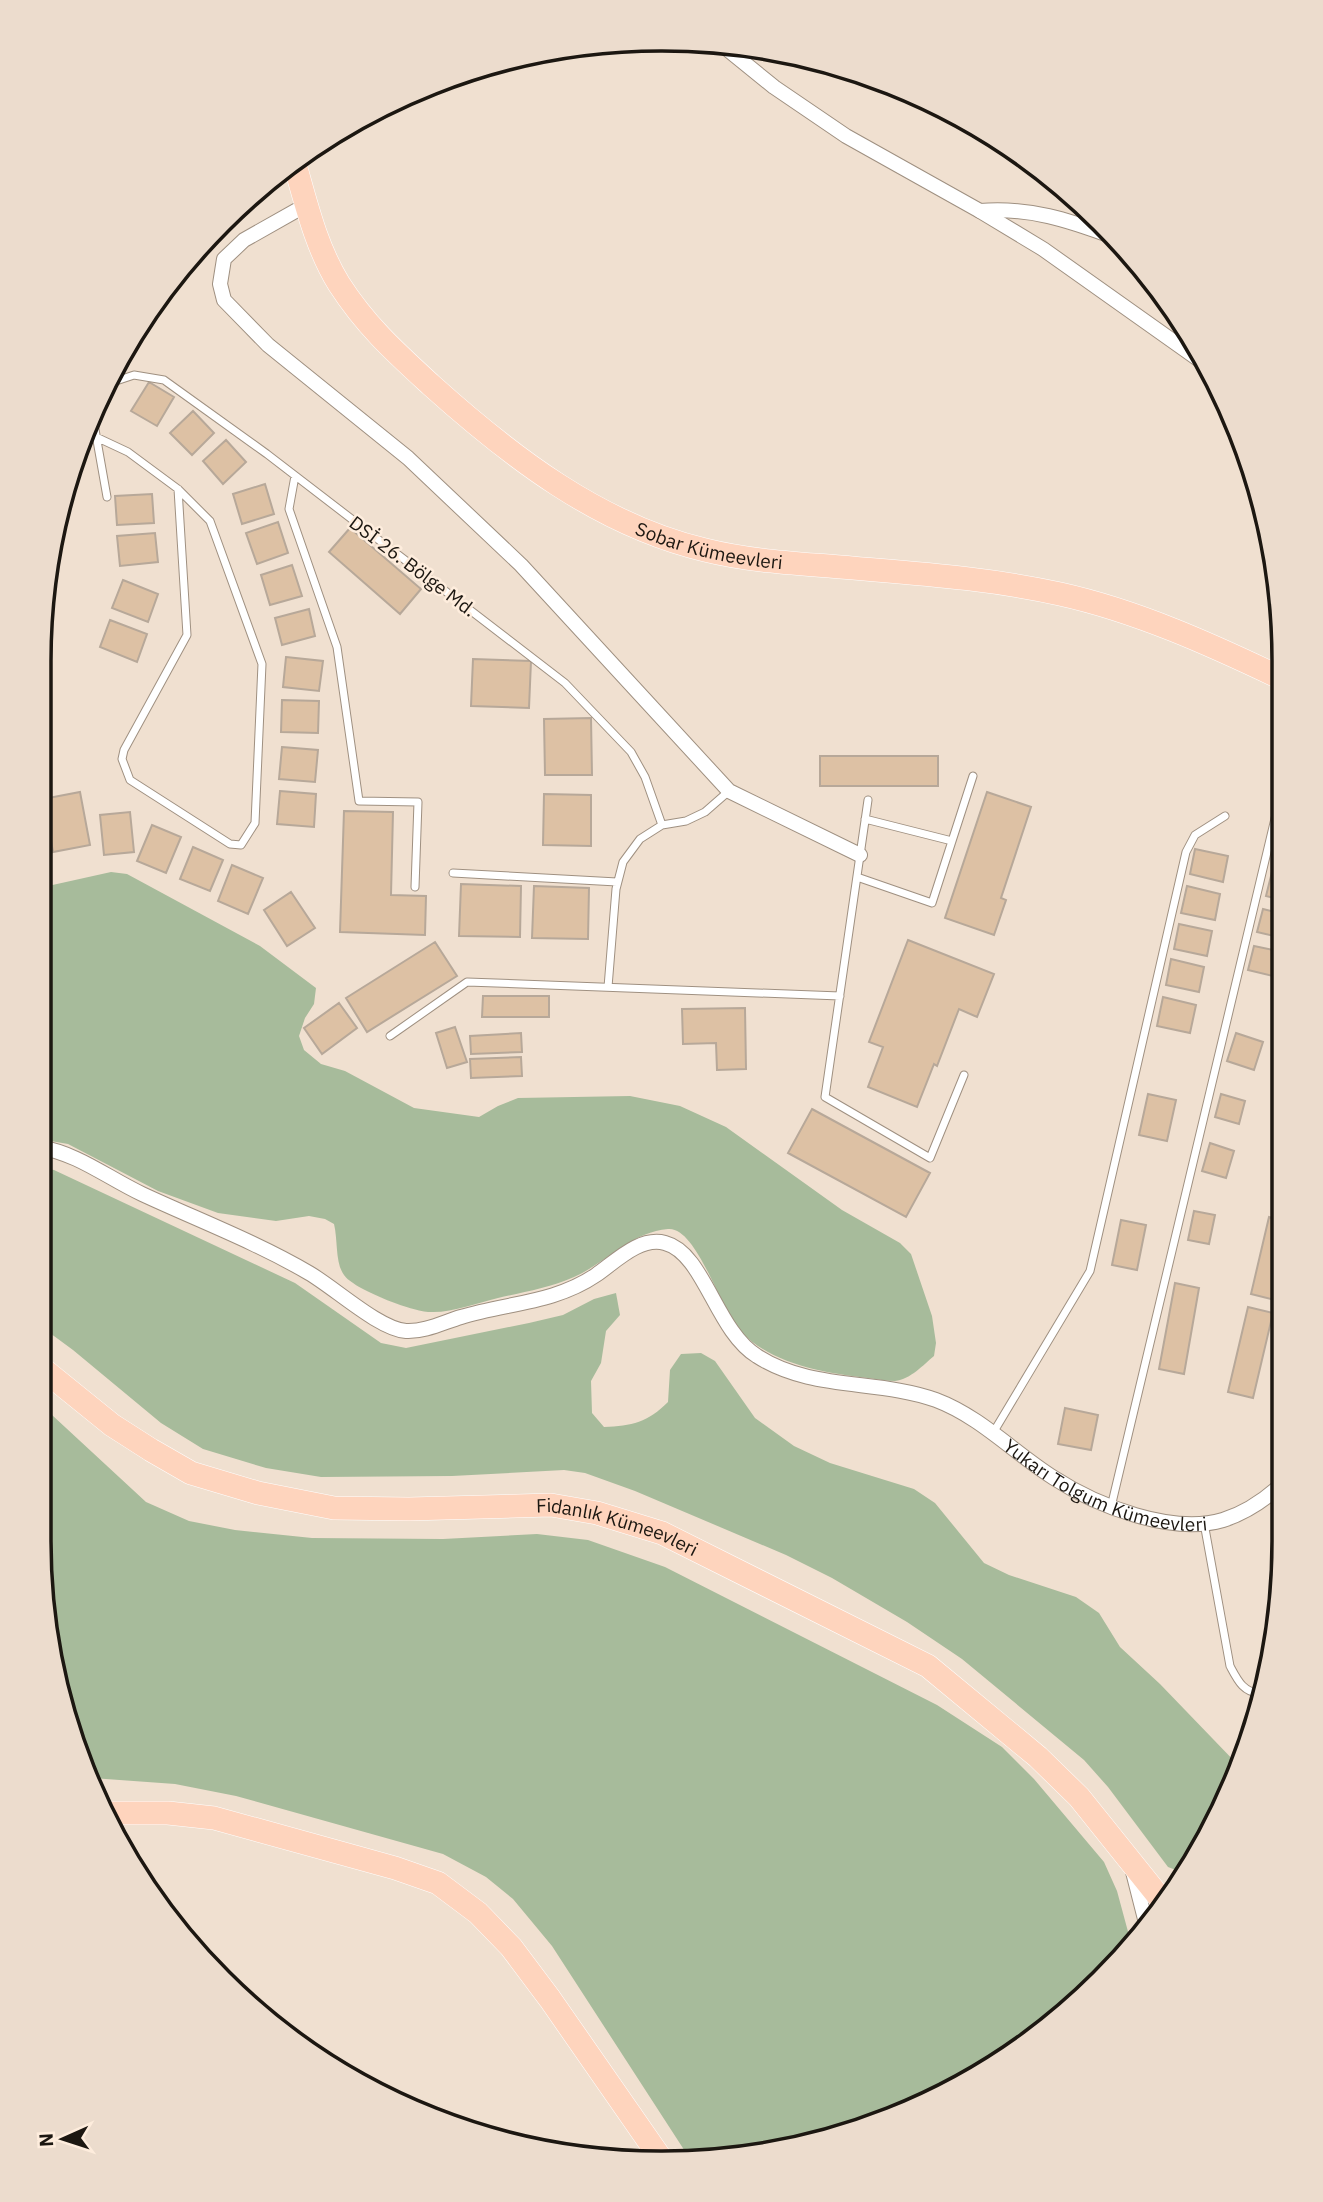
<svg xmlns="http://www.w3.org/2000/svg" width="1323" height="2202" viewBox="0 0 1323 2202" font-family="'IBM Plex Sans',sans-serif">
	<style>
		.forest { fill: #a7bb9b }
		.building { fill: #ddc1a4; stroke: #b7a899; stroke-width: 2 }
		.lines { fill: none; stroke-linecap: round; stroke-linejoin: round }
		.service-casing { stroke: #9f9081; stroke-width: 9 }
		.minor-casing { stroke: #9f9081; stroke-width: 16 }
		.primary-casing { stroke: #fff; stroke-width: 24 }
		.service { stroke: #fff; stroke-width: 7 }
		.minor { stroke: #fff; stroke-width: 14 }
		.primary { stroke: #fed4bd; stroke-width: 23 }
		.labels { text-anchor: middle; stroke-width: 5; stroke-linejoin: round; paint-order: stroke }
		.street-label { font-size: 19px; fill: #1c1711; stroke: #feeddd }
		.rim { fill: none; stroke: #1c1711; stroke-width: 3.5 }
	</style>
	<rect width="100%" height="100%" fill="#f0e0d0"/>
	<path class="forest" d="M 111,872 L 127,874 L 260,946 L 316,988 L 314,1004 L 305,1018 L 299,1036 L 304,1050 L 321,1064 L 345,1071 L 414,1108 L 479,1117 L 498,1106 L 518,1098 L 630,1096 L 680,1106 L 726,1127 L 842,1210 L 900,1243 L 911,1254 L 932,1316 L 936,1343 L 934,1356 C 923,1365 911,1379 895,1381 C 887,1381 877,1379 868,1378 C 824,1373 774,1365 741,1332 C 721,1312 697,1226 668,1229 C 631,1232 606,1263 574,1277 C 550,1288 523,1292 498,1298 C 477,1303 452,1313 430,1312 C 413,1312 353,1289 344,1275 C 335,1263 338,1240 334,1224 L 325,1219 L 309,1216 L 276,1221 L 218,1213 L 158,1191 L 68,1144 L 39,1139 L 39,888 Z
		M 39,1167 L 54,1170 L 295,1283 L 381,1343 L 406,1348 L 529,1323 L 563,1315 L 594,1299 L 616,1293 L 620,1315 L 606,1331 L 601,1363 L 591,1381 L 592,1413 L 604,1427 C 632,1426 648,1422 668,1402 L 670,1370 L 681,1354 L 701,1353 L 715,1361 L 755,1418 L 794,1446 L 830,1463 L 914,1489 L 935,1503 L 984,1563 L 1009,1575 L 1076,1597 L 1099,1613 L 1120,1647 L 1160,1684 L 1239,1766 L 1186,1874 L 1168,1867 L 1108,1787 L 1084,1760 L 962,1659 L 907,1622 L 832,1578 L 786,1555 L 635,1491 L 585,1473 L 564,1470 L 452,1476 L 321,1477 L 266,1468 L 203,1449 L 161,1423 L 73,1350 L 39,1325 Z
		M 39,1403 L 146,1502 L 189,1521 L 235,1530 L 312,1538 L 443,1539 L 537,1534 L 588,1540 L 665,1567 L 937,1705 L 1002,1747 L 1034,1779 L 1104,1862 L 1117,1891 L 1130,1939 L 1040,2035 L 861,2131 L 690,2159 L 552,1946 L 513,1899 L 486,1877 L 443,1854 L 236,1796 L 175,1784 L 92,1778 L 71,1740 L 39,1541 Z"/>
	<path class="building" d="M 149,382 L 174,397 L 157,426 L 131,411 Z
		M 193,411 L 214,433 L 192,455 L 170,433 Z
		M 226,440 L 246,462 L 223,484 L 203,461 Z
		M 265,484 L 274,514 L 242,524 L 233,494 Z
		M 152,494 L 154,523 L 117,525 L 115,496 Z
		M 278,522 L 288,553 L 257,564 L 246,533 Z
		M 350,528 L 421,589 L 400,614 L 329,552 Z
		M 155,533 L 158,562 L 120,566 L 117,536 Z
		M 292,565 L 302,596 L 270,605 L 261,575 Z
		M 123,580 L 158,594 L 148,622 L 112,608 Z
		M 309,609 L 315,636 L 282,645 L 275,618 Z
		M 110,620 L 147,634 L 137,662 L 100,647 Z
		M 286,657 L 323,661 L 319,691 L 283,687 Z
		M 473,659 L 531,661 L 529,708 L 471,706 Z
		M 282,700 L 319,701 L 318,733 L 281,732 Z
		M 591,718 L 592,775 L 545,775 L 544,719 Z
		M 282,747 L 318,750 L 315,782 L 279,779 Z
		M 820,756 L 938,756 L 938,786 L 820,786 Z
		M 280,791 L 316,794 L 314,827 L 277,824 Z
		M 80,792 L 90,845 L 53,852 L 43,799 Z
		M 987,792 L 1031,807 L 1001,898 L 1006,900 L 994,935 L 945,918 Z
		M 544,794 L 591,795 L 591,846 L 543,845 Z
		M 344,811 L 393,812 L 391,895 L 426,896 L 425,935 L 340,932 Z
		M 130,812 L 134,852 L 104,855 L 100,815 Z
		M 152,825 L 181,837 L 166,873 L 137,861 Z
		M 1281,835 L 1283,835 L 1283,861 L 1275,859 Z
		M 193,847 L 223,860 L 210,891 L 180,879 Z
		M 1195,849 L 1228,856 L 1223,882 L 1190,874 Z
		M 232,865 L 263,878 L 248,914 L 218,901 Z
		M 1272,872 L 1283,875 L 1283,900 L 1266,896 Z
		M 461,884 L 521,886 L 520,937 L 459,936 Z
		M 534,886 L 589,888 L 588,939 L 532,938 Z
		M 1187,886 L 1220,894 L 1215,920 L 1181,913 Z
		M 291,892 L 315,928 L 287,946 L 264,910 Z
		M 1263,909 L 1283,914 L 1283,938 L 1257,932 Z
		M 1179,924 L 1212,931 L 1207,956 L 1174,949 Z
		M 908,940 L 994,974 L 977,1017 L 959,1009 L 937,1066 L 934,1064 L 917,1107 L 868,1087 L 883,1047 L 869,1042 Z
		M 435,942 L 457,976 L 367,1032 L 346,998 Z
		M 1254,946 L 1283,952 L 1277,977 L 1248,970 Z
		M 1171,959 L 1204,967 L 1199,992 L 1166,985 Z
		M 483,996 L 549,996 L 549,1017 L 482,1017 Z
		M 1163,997 L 1196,1005 L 1190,1033 L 1157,1026 Z
		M 339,1003 L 357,1028 L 322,1054 L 304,1028 Z
		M 745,1008 L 746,1069 L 717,1070 L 716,1043 L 683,1044 L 682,1009 Z
		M 455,1027 L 467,1062 L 447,1068 L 436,1033 Z
		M 521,1033 L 522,1052 L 471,1054 L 470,1036 Z
		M 1236,1033 L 1263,1042 L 1254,1070 L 1227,1061 Z
		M 521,1057 L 522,1076 L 471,1078 L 470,1059 Z
		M 1148,1094 L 1176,1100 L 1167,1141 L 1139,1135 Z
		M 1221,1094 L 1245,1101 L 1239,1124 L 1215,1117 Z
		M 812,1109 L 930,1173 L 906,1217 L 788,1153 Z
		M 1210,1143 L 1234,1151 L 1226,1178 L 1202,1171 Z
		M 1283,1155 L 1283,1195 L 1274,1193 Z
		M 1194,1211 L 1215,1215 L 1209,1244 L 1188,1240 Z
		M 1269,1217 L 1283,1221 L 1283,1266 L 1275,1300 L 1251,1294 Z
		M 1121,1220 L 1146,1225 L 1137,1270 L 1112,1265 Z
		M 1175,1283 L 1199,1288 L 1184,1374 L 1159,1369 Z
		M 1248,1307 L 1273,1313 L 1253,1398 L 1228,1392 Z
		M 1065,1408 L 1098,1415 L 1091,1450 L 1058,1444 Z"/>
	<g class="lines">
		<defs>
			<path id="service" d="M 110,383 L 134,375 L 164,380 L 267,454 L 565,683 L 631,752 L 645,777 L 662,825
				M 93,418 L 107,497
				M 96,437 L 128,452 L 178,489 L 210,521 L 262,664 L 255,823 L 241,845 L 230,844 L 130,780 L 122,759 L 124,750 L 187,635 L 178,489
				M 295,476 L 289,509 L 337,647 L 359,801 L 418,802 L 415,887
				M 868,800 L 825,1097 L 930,1158 L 964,1075
				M 865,819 L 952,841
				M 453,873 L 617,882
				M 857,877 L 932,903 L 973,776
				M 608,987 L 616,889 L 623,862 L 640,839 L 662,825 L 686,821 L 705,812 L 729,791
				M 390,1036 L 467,982 L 840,996
				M 1283,1425 L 1280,1438 L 1283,1453
				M 993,1433 L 1090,1271 L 1186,852 L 1195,835 L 1225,816
				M 1111,1507 L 1283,785
				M 1204,1523 L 1230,1666 C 1238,1681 1243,1692 1261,1694"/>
			<g id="minor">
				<path d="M 721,44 L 774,87 L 846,136 L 980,211 L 1043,249 L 1208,366"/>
				<path d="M 306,205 L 244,240 L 224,259 L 220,284 L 224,300 L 268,345 L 408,458 L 521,565 L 729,791 L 860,855"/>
				<path d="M 980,211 C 1030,207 1068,220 1114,237"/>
				<path id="s1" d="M 39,1147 C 79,1154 106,1177 142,1194 C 198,1220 256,1242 309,1273 C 335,1288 379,1329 406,1331 C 425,1332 444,1322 461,1317 C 507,1303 555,1303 596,1275 C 615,1262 640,1236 665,1243 C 704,1253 716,1331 757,1356 C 811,1391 878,1379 936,1400 C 981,1417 1014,1453 1054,1478 C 1097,1506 1172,1535 1223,1520 C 1245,1513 1267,1498 1283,1483"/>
				<path d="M 1132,1868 L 1146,1923"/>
			</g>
			<g id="primary">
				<path id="s2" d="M 294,161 C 306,203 316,247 339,284 C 366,326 395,352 431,385 C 510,456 599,525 705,550 C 745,560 787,563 829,566 C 906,573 984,577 1060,594 C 1137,611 1212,645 1283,679"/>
				<path id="s3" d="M 39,1366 L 112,1425 L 151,1450 L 191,1473 L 258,1493 L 334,1508 L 409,1509 L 551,1505 L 597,1513 L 662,1533 L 928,1666 L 1038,1757 L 1079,1797 L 1164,1903"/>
				<path d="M 110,1813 L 168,1813 L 214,1818 L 395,1868 L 438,1883 L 478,1913 L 511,1947 L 550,1999 L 664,2163"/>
			</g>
		</defs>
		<use href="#service" class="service-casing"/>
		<use href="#minor" class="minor-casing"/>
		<use href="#primary" class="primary-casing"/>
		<use href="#service" class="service"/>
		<use href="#minor" class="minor"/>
		<use href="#primary" class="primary"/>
	</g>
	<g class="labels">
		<g class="street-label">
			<text dy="7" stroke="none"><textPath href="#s2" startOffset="595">Sobar Kümeevleri</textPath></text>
			<text transform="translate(413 566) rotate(37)" y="7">DSİ 26. Bölge Md.</text>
			<text dy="7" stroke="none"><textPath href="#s1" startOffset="1218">Yukarı Tolgum Kümeevleri</textPath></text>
			<text dy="7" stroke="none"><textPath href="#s3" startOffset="620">Fidanlık Kümeevleri</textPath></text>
		</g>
	</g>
	<path d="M0 0H1323V2202H0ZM661 51H662A610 610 0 0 1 1272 661V1541A610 610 0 0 1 662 2151H661A610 610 0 0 1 51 1541V661A610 610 0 0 1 661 51Z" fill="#ecdccd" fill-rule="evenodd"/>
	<path class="rim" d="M661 51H662A610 610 0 0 1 1272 661V1541A610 610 0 0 1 662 2151H661A610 610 0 0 1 51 1541V661A610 610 0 0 1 661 51Z"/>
	<g transform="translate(63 2139) rotate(267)" stroke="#feeddd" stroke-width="5" paint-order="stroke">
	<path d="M0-5L12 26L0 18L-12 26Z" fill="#1c1711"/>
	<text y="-10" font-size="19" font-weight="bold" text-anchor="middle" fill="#1c1711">N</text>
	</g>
</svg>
